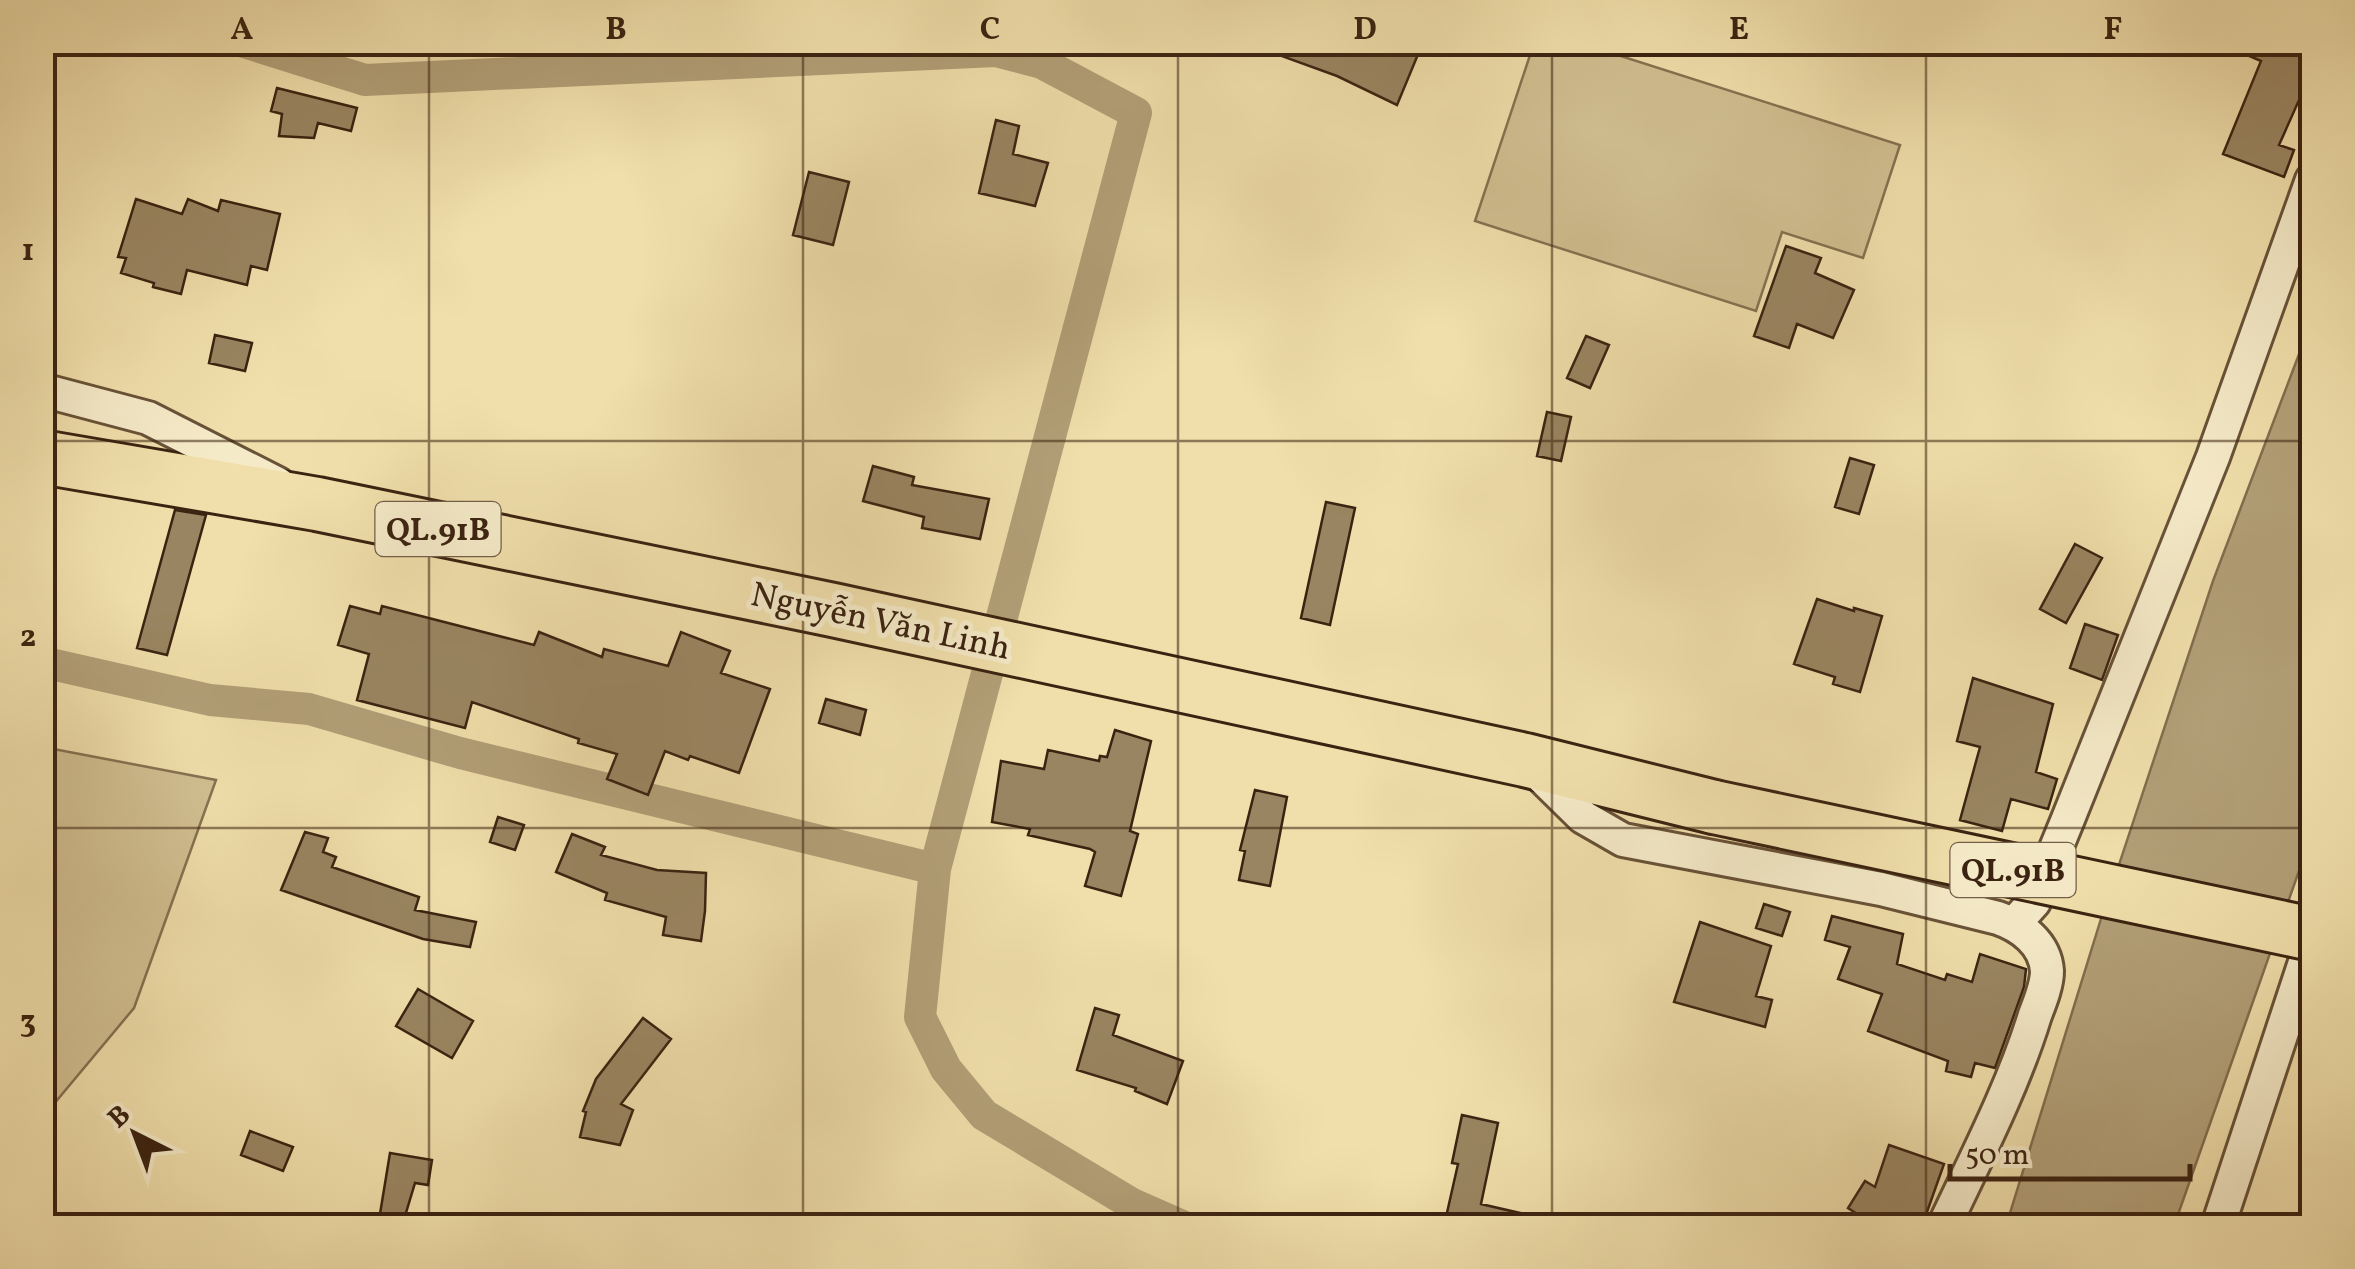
<svg xmlns="http://www.w3.org/2000/svg" width="2355" height="1269" viewBox="0 0 2355 1269" font-family="Vollkorn,serif">
	<style>
		.green { fill: #d1bf91; stroke: #867151; stroke-width: 2.5 }
		.water { fill: #b29f77; stroke: #826d4e; stroke-width: 2.5 }
		.lines { fill: none; stroke-linecap: round; stroke-linejoin: round }
		.canal { stroke: #b29f77; stroke-width: 32 }
		.building { fill: #998561; stroke: #3b2311; stroke-width: 2.5 }
		.minor-casing { stroke: #685238; stroke-width: 38 }
		.trunk-casing { stroke: #3b2311; stroke-width: 58 }
		.minor { stroke: #f5eac8; stroke-width: 32 }
		.trunk { stroke: #f0dfab; stroke-width: 52 }
		.trunk-bridge-casing { stroke: #3b2311; stroke-width: 58; stroke-linecap: butt }
		.trunk-bridge { stroke: #f0dfab; stroke-width: 52 }
		.grid { fill: none; stroke: #3b2311; stroke-width: 2.5; stroke-opacity: 0.55 }
		.labels { text-anchor: middle; stroke-width: 10; stroke-linejoin: round; paint-order: stroke }
		.shield { fill: #f5eac8; stroke: #735f48; stroke-width: 2.5 }
		.shield-label { font-size: 32px; font-weight: bold; fill: #3b2311 }
		.street-label { font-size: 35px; fill: #3b2311; stroke: #f5eac8 }
		.neatline { fill: none; stroke: #3b2311; stroke-width: 4 }
		.grid-label { font-size: 32px; text-anchor: middle; font-weight: bold; fill: #3b2311 }
	</style>
	<rect width="100%" height="100%" fill="#f0dfab"/>
	<filter id="stains"><feTurbulence type="fractalNoise" baseFrequency=".002" numOctaves="4"/><feColorMatrix values="0 0 0 0 .2 0 0 0 0 .09 0 0 0 0 .02 0 0 0 .5 -.17"/></filter>
	<radialGradient id="worn" r=".72"><stop offset=".6" stop-color="#630" stop-opacity="0"/><stop offset="1" stop-color="#630" stop-opacity=".3"/></radialGradient>
	<path class="green" d="M 1534,43 L 1580,43 L 1900,145 L 1863,258 L 1782,232 L 1756,311 L 1475,221 Z
		M 43,747 L 216,780 L 134,1008 L 43,1117 Z"/>
	<path class="water" d="M 2312,320 L 2312,834 L 2174,1226 L 2006,1226 L 2100,922 L 2213,581 Z"/>
	<g class="lines">
		<path class="canal" d="M 244,42 L 365,80 L 996,51 L 1042,63 L 1136,113 L 935,869 L 920,1017 L 946,1069 L 984,1115 L 1132,1204 L 1182,1226
			M 42,662 L 210,700 L 309,709 L 460,753 L 935,869"/>
	</g>
	<path class="building" d="M 1254,42 L 1396,42 L 1419,52 L 1397,105 L 1337,76 L 1254,46 Z
		M 2217,42 L 2312,42 L 2312,71 L 2279,145 L 2294,150 L 2284,177 L 2223,154 L 2261,61 Z
		M 277,88 L 357,108 L 351,131 L 318,123 L 314,138 L 279,136 L 282,114 L 271,111 Z
		M 996,120 L 1019,126 L 1013,154 L 1048,163 L 1035,206 L 979,193 Z
		M 809,172 L 849,182 L 833,245 L 793,235 Z
		M 136,199 L 182,214 L 188,199 L 218,211 L 221,200 L 280,214 L 267,270 L 251,266 L 247,285 L 187,270 L 181,294 L 153,287 L 154,283 L 121,273 L 126,258 L 118,257 Z
		M 1786,246 L 1821,258 L 1815,273 L 1854,290 L 1833,338 L 1797,324 L 1789,348 L 1754,336 Z
		M 215,335 L 252,343 L 245,371 L 209,363 Z
		M 1586,336 L 1609,345 L 1590,388 L 1567,378 Z
		M 1547,412 L 1571,417 L 1561,461 L 1537,456 Z
		M 1850,458 L 1874,465 L 1859,514 L 1835,507 Z
		M 873,466 L 914,477 L 912,485 L 989,499 L 980,539 L 922,528 L 924,517 L 863,501 Z
		M 1326,502 L 1355,508 L 1330,625 L 1301,618 Z
		M 175,510 L 206,515 L 167,655 L 137,648 Z
		M 2075,544 L 2102,558 L 2066,623 L 2040,609 Z
		M 1817,599 L 1854,611 L 1854,608 L 1882,616 L 1860,692 L 1833,684 L 1835,677 L 1794,664 Z
		M 350,606 L 380,614 L 382,606 L 534,645 L 539,632 L 602,657 L 604,649 L 668,666 L 681,632 L 730,651 L 721,673 L 770,689 L 739,773 L 690,756 L 688,760 L 665,751 L 648,795 L 607,779 L 617,754 L 578,743 L 579,739 L 472,702 L 465,728 L 357,700 L 369,654 L 338,645 Z
		M 2085,624 L 2118,635 L 2102,680 L 2070,668 Z
		M 1973,678 L 2053,704 L 2036,772 L 2057,779 L 2048,809 L 2011,799 L 2002,831 L 1960,820 L 1980,747 L 1957,741 Z
		M 826,699 L 866,710 L 860,735 L 819,723 Z
		M 1115,730 L 1151,741 L 1130,831 L 1138,834 L 1121,896 L 1085,886 L 1095,852 L 1090,849 L 1028,835 L 1030,829 L 992,822 L 1001,761 L 1044,769 L 1048,750 L 1099,761 L 1100,756 L 1107,757 Z
		M 1255,790 L 1287,797 L 1270,886 L 1239,880 L 1245,851 L 1240,850 Z
		M 498,817 L 524,825 L 515,850 L 490,842 Z
		M 305,832 L 328,838 L 323,852 L 336,857 L 332,867 L 419,897 L 415,910 L 476,922 L 470,947 L 423,939 L 281,890 Z
		M 572,834 L 605,847 L 601,855 L 657,870 L 706,873 L 705,911 L 701,941 L 663,935 L 666,917 L 605,900 L 607,893 L 556,872 Z
		M 1764,904 L 1790,912 L 1782,936 L 1756,928 Z
		M 1832,916 L 1903,934 L 1897,964 L 1945,980 L 1947,974 L 1972,982 L 1980,954 L 2026,969 L 2024,987 L 1995,1068 L 1975,1063 L 1971,1077 L 1946,1071 L 1948,1061 L 1868,1031 L 1882,994 L 1838,979 L 1850,947 L 1825,940 Z
		M 1700,922 L 1771,946 L 1756,996 L 1772,1000 L 1765,1027 L 1674,1002 Z
		M 418,989 L 473,1021 L 452,1058 L 396,1026 Z
		M 1095,1008 L 1119,1015 L 1113,1035 L 1183,1061 L 1167,1104 L 1135,1091 L 1136,1088 L 1077,1070 Z
		M 643,1018 L 671,1039 L 621,1104 L 633,1110 L 620,1145 L 580,1137 L 586,1112 L 583,1111 L 596,1079 Z
		M 1462,1115 L 1498,1123 L 1481,1204 L 1533,1216 L 1532,1226 L 1444,1226 L 1458,1164 L 1452,1163 Z
		M 250,1131 L 293,1147 L 283,1171 L 241,1155 Z
		M 1889,1145 L 1944,1164 L 1922,1226 L 1876,1226 L 1848,1208 L 1865,1181 L 1875,1187 Z
		M 390,1153 L 432,1160 L 428,1185 L 415,1183 L 402,1226 L 378,1226 Z"/>
	<g class="lines">
		<defs>
			<path id="minor" d="M 42,390 L 148,418 L 278,484
				M 1531,766 L 1583,817 L 1623,840 L 1881,889 L 1998,918 C 2021,926 2045,943 2047,971 C 2047,985 2040,1002 2035,1015 C 2013,1087 1976,1158 1944,1226
				M 2014,924 L 2034,902 L 2068,819 L 2213,457 L 2312,180
				M 2218,1226 L 2312,941"/>
			<path id="trunk" d="M 42,457 L 317,504 L 833,610 L 1525,760 L 1714,807"/>
		</defs>
		<use href="#minor" class="minor-casing"/>
		<use href="#trunk" class="trunk-casing"/>
		<use href="#minor" class="minor"/>
		<use href="#trunk" class="trunk"/>
		<defs>
			<path id="trunk-bridge" d="M 1714,807 L 2312,934"/>
		</defs>
		<use href="#trunk-bridge" class="trunk-bridge-casing"/>
		<use href="#trunk-bridge" class="trunk-bridge"/>
	</g>
	<path class="grid" d="M 429,42 L 429,1226M 803,42 L 803,1226M 1178,42 L 1178,1226M 1552,42 L 1552,1226M 1926,42 L 1926,1226M 42,441 L 2312,441M 42,828 L 2312,828"/>
	<g class="labels">
		<g class="shield">
			<rect x="375.5" y="502" width="125" height="54" rx="8"/>
			<rect x="1950.5" y="843" width="125" height="54" rx="8"/>
		</g>
		<g class="shield-label">
			<text x="438" y="540">QL.91B</text>
			<text x="2013" y="881">QL.91B</text>
		</g>
		<g class="street-label">
			<text transform="translate(881 620) rotate(12)" y="12">Nguyễn Văn Linh</text>
		</g>
	</g>
	<rect width="2355" height="1269" fill="none" stroke="#f0dfab" stroke-width="110"/>
	<g transform="translate(135 1134) rotate(318)" stroke="#f5eac8" stroke-width="8" paint-order="stroke">
	<path d="M0-8L18 38L0 25L-18 38Z" fill="#3b2311"/>
	<text y="-15" font-size="28" font-weight="bold" text-anchor="middle" fill="#3b2311">B</text>
	</g>
	<path d="M1950 1164v15h240v-15" fill="none" stroke="#3b2311" stroke-width="5"/>
	<text x="1965" y="1164" font-size="30" fill="#3b2311" stroke="#f5eac8" stroke-width="8" paint-order="stroke">50 m</text>
	<rect x="55" y="55" width="2245" height="1159" class="neatline"/>
	<g class="grid-label">
		<text x="242" y="39">A</text>
		<text x="616" y="39">B</text>
		<text x="990" y="39">C</text>
		<text x="1365" y="39">D</text>
		<text x="1739" y="39">E</text>
		<text x="2113" y="39">F</text>
		<text x="28" y="260">1</text>
		<text x="28" y="646">2</text>
		<text x="28" y="1032">3</text>
	</g>
	<rect width="100%" height="100%" filter="url(#stains)"/>
	<rect width="100%" height="100%" fill="url(#worn)"/>
</svg>
